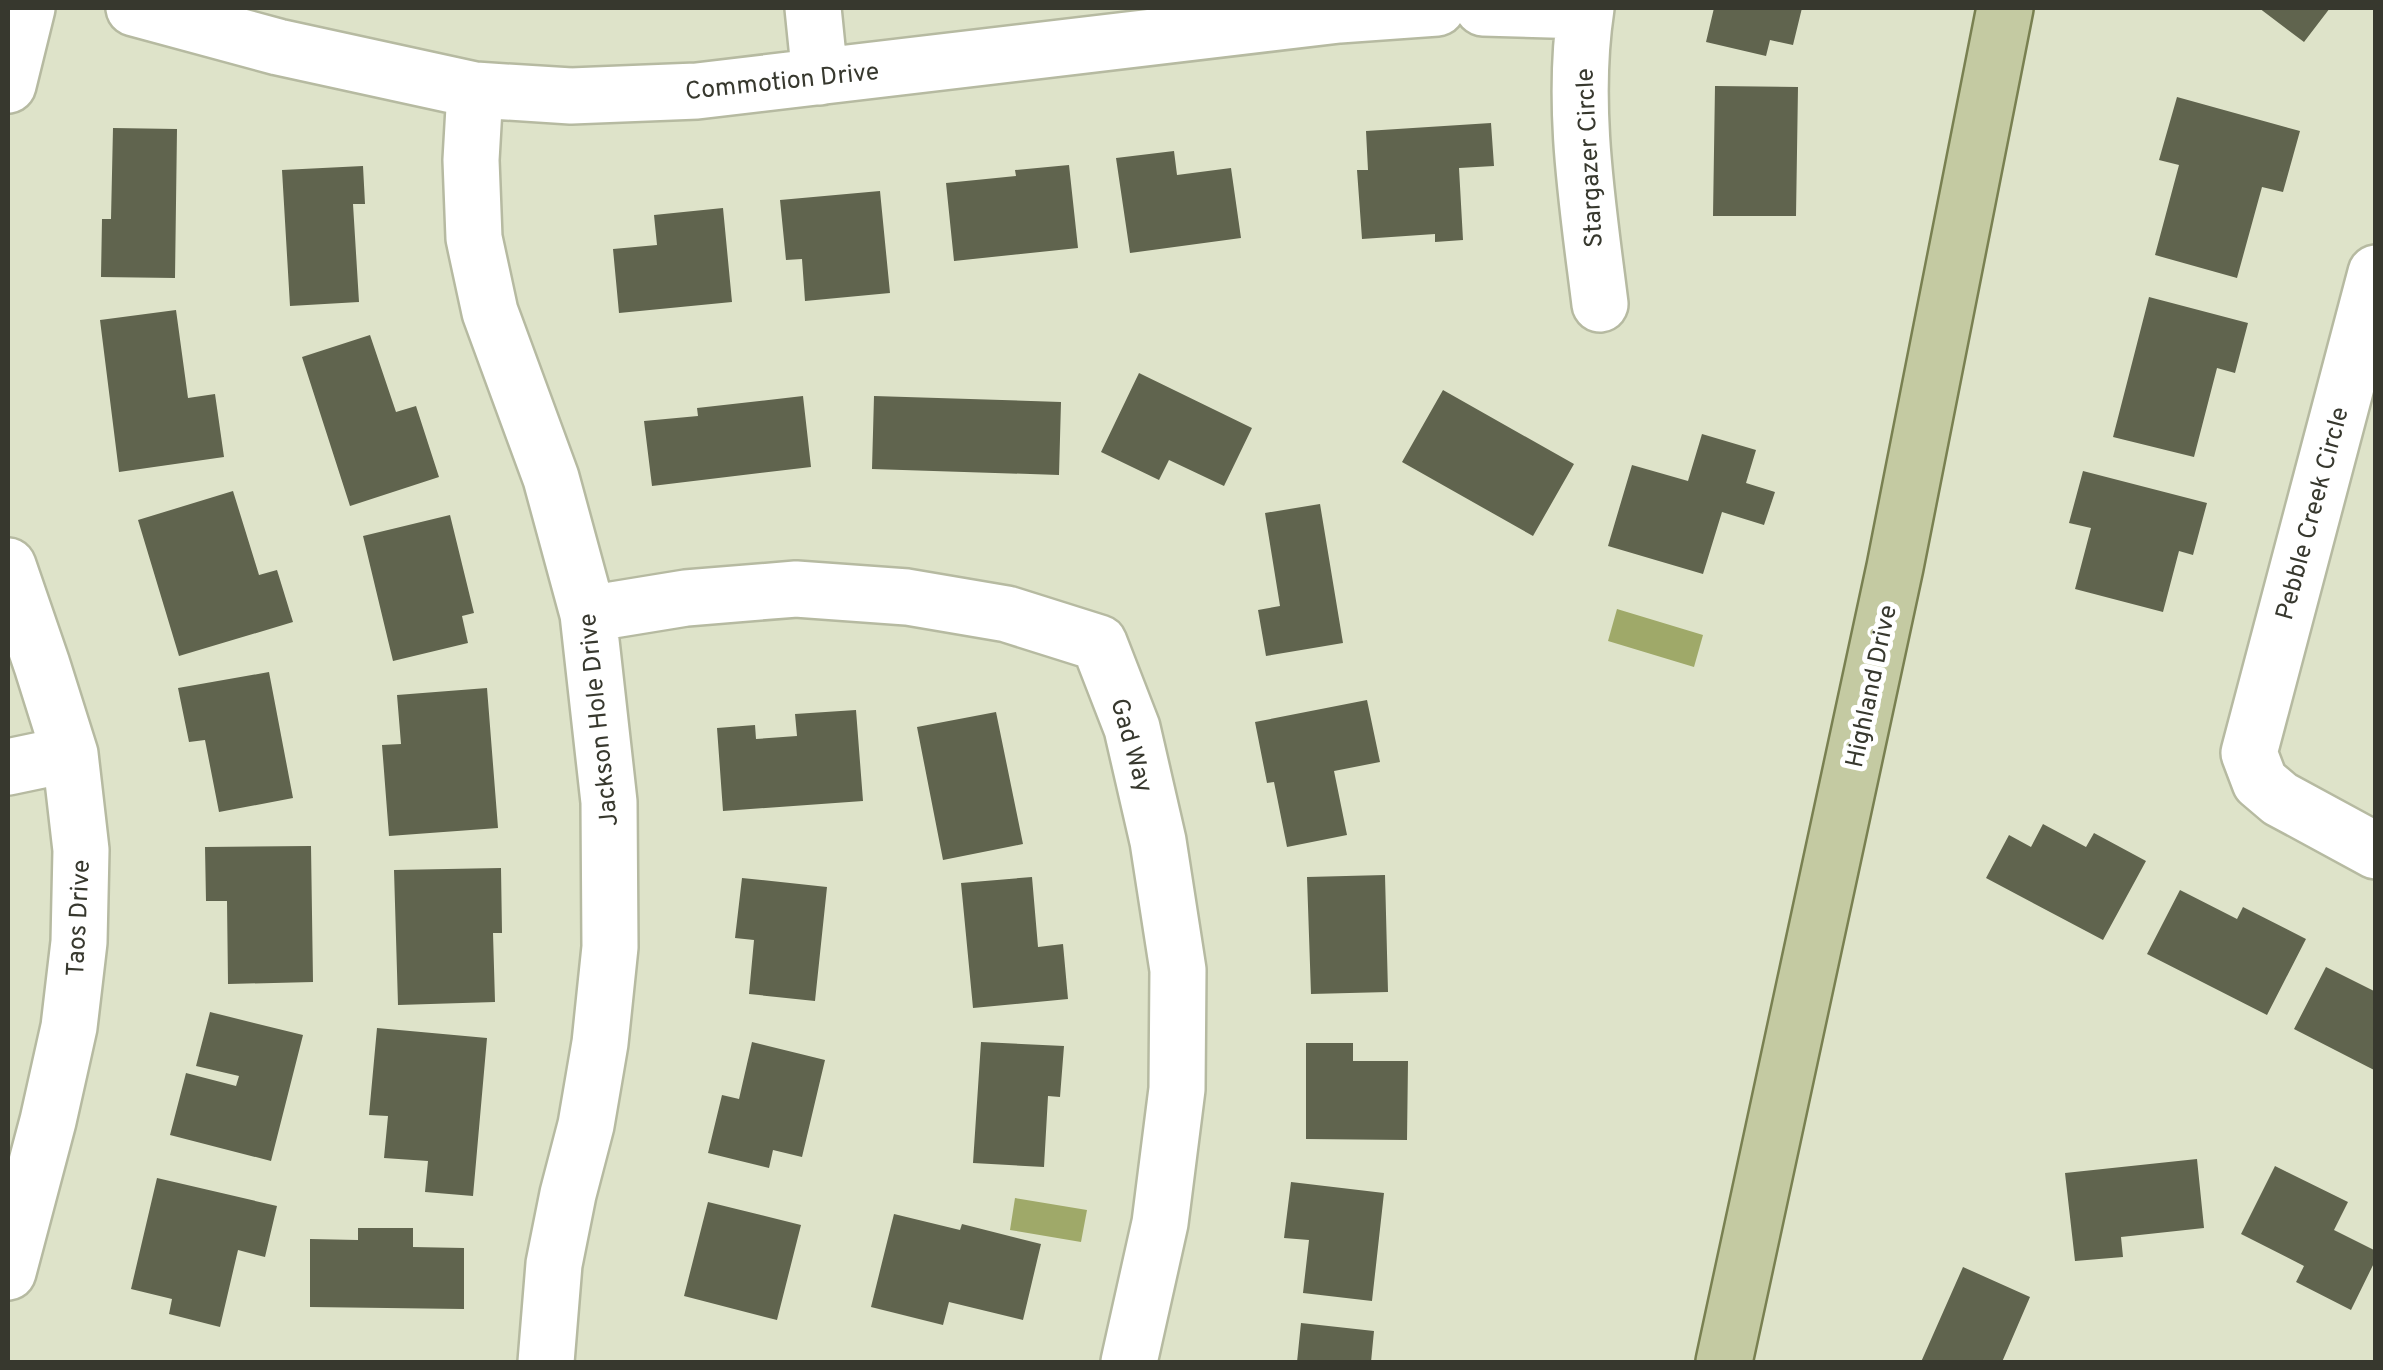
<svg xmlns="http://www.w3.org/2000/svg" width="2383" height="1370" viewBox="0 0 2383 1370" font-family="Overpass,sans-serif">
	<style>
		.water { fill: #9fa969 }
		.building { fill: #60644e }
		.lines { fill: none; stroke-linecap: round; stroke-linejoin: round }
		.minor-casing { stroke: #b6baa1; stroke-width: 60 }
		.major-casing { stroke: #798051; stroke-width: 60 }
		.minor { stroke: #fff; stroke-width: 55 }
		.major { stroke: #c4caa2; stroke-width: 55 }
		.labels { text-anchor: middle; stroke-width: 10; stroke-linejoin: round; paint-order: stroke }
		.street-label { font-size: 25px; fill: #37382e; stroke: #fff }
	</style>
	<rect width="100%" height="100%" fill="#dee3c9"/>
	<path class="water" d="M 1617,609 L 1703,635 L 1694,667 L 1608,641 Z
		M 1015,1198 L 1087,1210 L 1081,1242 L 1010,1230 Z"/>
	<path class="building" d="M 1714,8 L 1802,8 L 1793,45 L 1770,40 L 1766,56 L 1706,42 Z
		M 2259,8 L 2330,8 L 2304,42 Z
		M 1715,86 L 1798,87 L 1796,216 L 1713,216 Z
		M 2177,97 L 2300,131 L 2283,192 L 2262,187 L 2237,278 L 2155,255 L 2179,165 L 2159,160 Z
		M 1491,123 L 1494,166 L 1459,168 L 1463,240 L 1435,242 L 1435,234 L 1362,239 L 1357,170 L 1368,170 L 1366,131 Z
		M 113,128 L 177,129 L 175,278 L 101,277 L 102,219 L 111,219 Z
		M 1174,151 L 1177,175 L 1231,168 L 1241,238 L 1130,253 L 1116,158 Z
		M 1069,165 L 1078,248 L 954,261 L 946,183 L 1016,176 L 1015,170 Z
		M 363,166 L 365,204 L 353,204 L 359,302 L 290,306 L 282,170 Z
		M 880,191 L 890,293 L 805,301 L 802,259 L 786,260 L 780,200 Z
		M 723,208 L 732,302 L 619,313 L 613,249 L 657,245 L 654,215 Z
		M 2149,297 L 2248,323 L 2235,373 L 2217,368 L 2194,457 L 2113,437 Z
		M 176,310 L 188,398 L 215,394 L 224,457 L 119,472 L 100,320 Z
		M 370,335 L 396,412 L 416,406 L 439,477 L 350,506 L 302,357 Z
		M 1139,373 L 1252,428 L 1224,486 L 1169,460 L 1159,480 L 1101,452 Z
		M 1443,390 L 1574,464 L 1533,536 L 1402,462 Z
		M 803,396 L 811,467 L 652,486 L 644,421 L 698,416 L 697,408 Z
		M 874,396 L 1061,402 L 1059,475 L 872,469 Z
		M 1702,434 L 1756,450 L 1746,483 L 1775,492 L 1764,525 L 1722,512 L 1703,574 L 1608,546 L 1632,465 L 1688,481 Z
		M 2083,471 L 2207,503 L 2193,555 L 2179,551 L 2163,612 L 2075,589 L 2091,528 L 2069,523 Z
		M 233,491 L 259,575 L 277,570 L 293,622 L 179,656 L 138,520 Z
		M 1320,504 L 1343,643 L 1266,656 L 1258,610 L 1280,606 L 1265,513 Z
		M 450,515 L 474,613 L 462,616 L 468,643 L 393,661 L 363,536 Z
		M 269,672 L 293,798 L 219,812 L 205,740 L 189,742 L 178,688 Z
		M 487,688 L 498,828 L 389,836 L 382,745 L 401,744 L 397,695 Z
		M 1367,700 L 1380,762 L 1334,771 L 1347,835 L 1287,847 L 1274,782 L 1267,783 L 1255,722 Z
		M 856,710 L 863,801 L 723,811 L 717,728 L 755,725 L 756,739 L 797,736 L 795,714 Z
		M 996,712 L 1023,844 L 943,860 L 917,727 Z
		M 2043,824 L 2086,847 L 2094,833 L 2146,861 L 2103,940 L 1986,878 L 2009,835 L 2031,847 Z
		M 311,846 L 313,982 L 228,984 L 227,901 L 206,901 L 205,847 Z
		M 501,868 L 502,933 L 493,933 L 495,1002 L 398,1005 L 394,870 Z
		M 1385,875 L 1388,992 L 1311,994 L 1307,877 Z
		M 1032,877 L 1038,947 L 1063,944 L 1068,999 L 973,1008 L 961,883 Z
		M 742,878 L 827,887 L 815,1001 L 749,994 L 754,940 L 735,938 Z
		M 2180,890 L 2237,919 L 2243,907 L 2306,939 L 2267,1015 L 2147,954 Z
		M 2326,967 L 2376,992 L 2376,1071 L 2294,1029 Z
		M 210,1012 L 303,1035 L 271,1161 L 170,1135 L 186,1073 L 236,1086 L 239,1076 L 196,1066 Z
		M 377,1028 L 487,1038 L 473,1196 L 425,1192 L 428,1161 L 384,1158 L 388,1116 L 369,1115 Z
		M 752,1042 L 825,1060 L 802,1157 L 773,1150 L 769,1168 L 708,1153 L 722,1095 L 739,1099 Z
		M 981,1042 L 1064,1046 L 1060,1097 L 1048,1096 L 1044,1167 L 973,1163 Z
		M 1306,1043 L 1353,1043 L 1353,1061 L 1408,1061 L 1407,1140 L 1306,1139 Z
		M 2197,1159 L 2204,1228 L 2121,1237 L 2123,1257 L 2075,1261 L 2065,1173 Z
		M 2275,1166 L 2348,1202 L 2334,1230 L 2376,1251 L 2376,1259 L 2351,1310 L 2296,1282 L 2304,1266 L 2241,1234 Z
		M 157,1178 L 277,1206 L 265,1257 L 238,1250 L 220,1327 L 169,1314 L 172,1299 L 131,1289 Z
		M 1291,1182 L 1384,1193 L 1372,1301 L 1303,1293 L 1309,1240 L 1284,1238 Z
		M 708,1202 L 801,1225 L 777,1320 L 684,1296 Z
		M 894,1214 L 960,1230 L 962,1224 L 1041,1244 L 1023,1320 L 949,1302 L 943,1325 L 871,1307 Z
		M 358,1228 L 413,1228 L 413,1247 L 464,1248 L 464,1309 L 310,1307 L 310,1239 L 358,1240 Z
		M 1963,1267 L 2030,1297 L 2002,1362 L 1921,1362 Z
		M 1301,1323 L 1374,1331 L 1371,1362 L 1297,1362 Z"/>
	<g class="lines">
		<defs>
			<path id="minor" d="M 134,8 L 278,47 L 475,90 L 571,96 L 697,91 L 1339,15 L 1437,8
				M 813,8 L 820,77
				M 1483,8 L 1585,11
				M 1586,8 C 1571,106 1588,207 1600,304
				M 8,85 L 27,8
				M 475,90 L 471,160 L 474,238 L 490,312 L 551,478 L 588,614 L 609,802 L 610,947 L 600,1043 L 586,1125 L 568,1194 L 554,1264 L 546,1362
				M 2376,273 L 2249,753 L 2260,782 L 2280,799 L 2376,851
				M 8,566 L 42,665 L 70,754 L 81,850 L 79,942 L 69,1027 L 48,1121 L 8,1272
				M 588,614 L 686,598 L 796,589 L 907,597 L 1007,614 L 1099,643 L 1132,728 L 1158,841 L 1178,970 L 1177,1089 L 1160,1223 L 1129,1362
				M 8,767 L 70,754"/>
			<path id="major" d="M 1724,1362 L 1895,567 L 2005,8"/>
		</defs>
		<use href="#minor" class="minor-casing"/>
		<use href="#major" class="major-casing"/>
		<use href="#minor" class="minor"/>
		<use href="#major" class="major"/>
	</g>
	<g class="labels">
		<g class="street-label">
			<text transform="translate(782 80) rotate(-6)" y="9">Commotion Drive</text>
			<text transform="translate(1588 158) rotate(-93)" y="9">Stargazer Circle</text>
			<text transform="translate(2311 513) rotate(-75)" y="9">Pebble Creek Circle</text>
			<text transform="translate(1870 686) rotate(-78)" y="9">Highland Drive</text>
			<text transform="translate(597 720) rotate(-96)" y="9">Jackson Hole Drive</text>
			<text transform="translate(1133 745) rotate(74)" y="9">Gad Way</text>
			<text transform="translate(77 918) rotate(-87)" y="9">Taos Drive</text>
		</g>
	</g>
	<rect width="2383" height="1370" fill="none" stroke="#37382e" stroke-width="20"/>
</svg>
